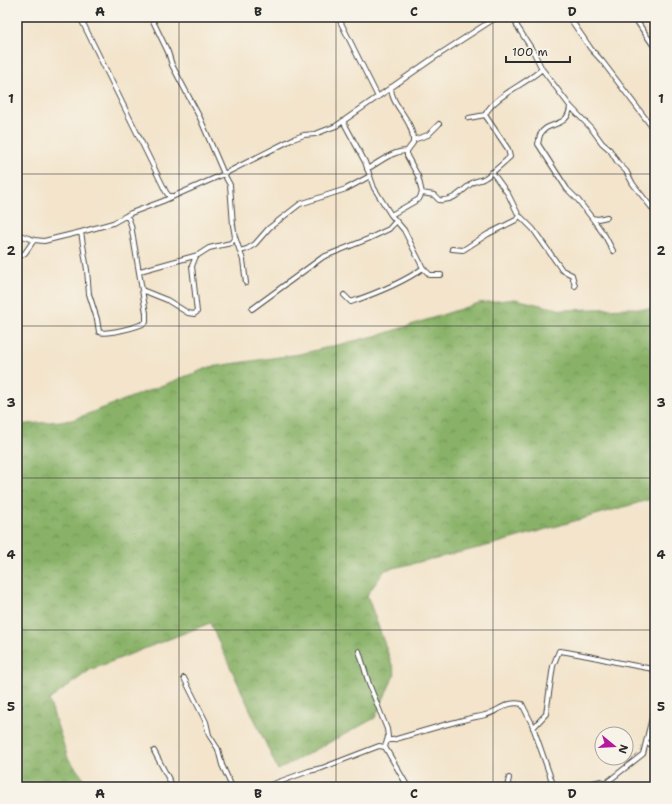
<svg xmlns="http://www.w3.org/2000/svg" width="672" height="804" viewBox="0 0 672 804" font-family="'Shantell Sans',sans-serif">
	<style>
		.forest { fill: url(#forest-crowns); stroke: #5a6e4a }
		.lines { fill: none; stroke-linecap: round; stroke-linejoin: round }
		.minor-casing { stroke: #494743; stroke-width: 6 }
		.minor { stroke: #fff; stroke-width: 4 }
		.grid { fill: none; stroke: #2b2b2b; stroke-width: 1; stroke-opacity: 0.55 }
		.neatline { fill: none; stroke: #2b2b2b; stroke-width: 1.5 }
		.grid-label { font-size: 13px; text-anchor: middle; font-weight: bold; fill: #2b2b2b }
	</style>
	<defs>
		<pattern id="forest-crowns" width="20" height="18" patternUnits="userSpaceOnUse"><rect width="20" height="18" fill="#89b268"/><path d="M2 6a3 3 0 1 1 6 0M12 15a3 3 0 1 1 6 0" fill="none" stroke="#709156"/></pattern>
	</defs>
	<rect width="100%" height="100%" fill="#f7f3e8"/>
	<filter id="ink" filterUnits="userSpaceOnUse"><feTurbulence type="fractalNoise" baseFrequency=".025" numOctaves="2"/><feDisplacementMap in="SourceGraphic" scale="8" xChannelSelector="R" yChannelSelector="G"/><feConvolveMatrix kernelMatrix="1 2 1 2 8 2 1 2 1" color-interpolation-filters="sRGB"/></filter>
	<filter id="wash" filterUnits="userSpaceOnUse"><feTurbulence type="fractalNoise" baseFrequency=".012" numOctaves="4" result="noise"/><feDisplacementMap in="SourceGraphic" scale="16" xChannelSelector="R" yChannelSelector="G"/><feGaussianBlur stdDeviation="0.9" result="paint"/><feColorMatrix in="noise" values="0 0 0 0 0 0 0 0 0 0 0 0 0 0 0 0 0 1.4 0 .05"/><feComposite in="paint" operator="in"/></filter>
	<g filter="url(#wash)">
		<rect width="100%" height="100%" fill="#f3e4cb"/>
		<path class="forest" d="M 515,299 L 562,310 L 630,308 L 655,309 L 655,498 L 487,546 L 385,570 L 367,595 L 395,673 L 375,718 L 278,770 L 210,623 L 90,670 L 49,700 L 68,758 L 90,787 L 17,787 L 17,425 L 72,420 L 210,367 L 300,354 L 383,334 L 479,303 Z"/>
	</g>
	<g filter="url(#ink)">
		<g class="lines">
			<defs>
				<path id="minor" d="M 80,17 L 166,192 L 169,196 L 173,196
					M 151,17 L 168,52 L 172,65 L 200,118 L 224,174
					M 338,17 L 378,97
					M 515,17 L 517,26 L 533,51 L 542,69 L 570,106 L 591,128 L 602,143 L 610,150 L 618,163 L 626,171 L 633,184 L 655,212
					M 569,17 L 591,49 L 602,61 L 655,131
					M 634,17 L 655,48
					M 570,106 C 569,129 547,120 540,135 C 539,138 539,141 538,144 L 567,189 L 578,200 L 592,218 L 605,236 L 613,251
					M 485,115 C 494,96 526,84 542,69
					M 469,118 L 485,115
					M 343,121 L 365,162 L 374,188 L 391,215 L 404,230 L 423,268 L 430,275 L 441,275
					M 413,140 L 428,135 L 439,124
					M 367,169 C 380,162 392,151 407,151
					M 492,172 L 508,194 L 519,216 L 521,217 L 533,229 L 562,270 L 572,275 L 575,286
					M 422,193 L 434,195 L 439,200 C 453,202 462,191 472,183 C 476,180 479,181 483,179 C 490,176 504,162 510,157 L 508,149 L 485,115
					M 127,215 L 131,225 L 142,290 L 167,300 L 188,313 L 194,314 L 197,312 L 192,266 L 196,256
					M 391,215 L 419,199 L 422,193 L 418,176 L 407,156 L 407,151 L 413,143 C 415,120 391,107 391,87
					M 592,218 L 598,219 L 607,217
					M 81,232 L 87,270 L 89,294 L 97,319 L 99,332 C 106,335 139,327 146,322 L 146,313 L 142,290
					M 17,234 L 34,240 L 44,241 L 81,232 L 113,223 L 131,213 L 163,201 L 224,174 L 293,139 L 304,135 L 315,134 L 336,126 L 432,59 L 497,17
					M 235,237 L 243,260 L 246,283
					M 452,249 L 463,250 L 488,234 L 516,220 L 519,216
					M 240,251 L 247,249 L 255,244 L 269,228 L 300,204 L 346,189 L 370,176
					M 17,258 L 25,253 L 34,240
					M 140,271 L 198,255 L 209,248 L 231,243 L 234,239 L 235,237 L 233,225 L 230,185 L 224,174
					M 344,295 L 351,302 C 374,294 403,283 423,268
					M 252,309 L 323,257 L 368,239 L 389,229 L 396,221
					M 359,651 L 369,684 L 387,729 L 388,737 L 385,747
					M 184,678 L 206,722 L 209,735 L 218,749 L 222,765 L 232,787
					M 533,728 L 546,714 L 553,666 L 559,651 C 591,655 623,665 655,669
					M 388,740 L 393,740 C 417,733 442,725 467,719 C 473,717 479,717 485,715 C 498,712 507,700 522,704 L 532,724 L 554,787
					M 646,743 L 655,745
					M 154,751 L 173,787
					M 606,783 L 643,754 L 655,706
					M 265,787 L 309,771 L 322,768 L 379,746 L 385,747 L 408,787
					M 507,787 L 509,778
					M 578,787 L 601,781 L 606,783 L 608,787"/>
			</defs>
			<use href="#minor" class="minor-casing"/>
			<use href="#minor" class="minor"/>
		</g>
	</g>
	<path class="grid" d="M 179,17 L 179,787M 336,17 L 336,787M 493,17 L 493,787M 17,174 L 655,174M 17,326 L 655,326M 17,478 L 655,478M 17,630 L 655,630"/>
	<rect width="672" height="804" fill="none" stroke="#f7f3e8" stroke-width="44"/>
	<g transform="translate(614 746) rotate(108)"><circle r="19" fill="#f7f3e8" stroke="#a5a39c"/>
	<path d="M0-3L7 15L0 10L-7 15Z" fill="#b5179e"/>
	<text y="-6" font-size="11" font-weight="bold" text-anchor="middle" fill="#2b2b2b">N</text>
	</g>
	<path d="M506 56v6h64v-6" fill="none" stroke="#2b2b2b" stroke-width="2"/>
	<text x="512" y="56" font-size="12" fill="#2b2b2b" stroke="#f7f3e8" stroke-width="3" paint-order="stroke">100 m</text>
	<rect x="22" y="22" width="628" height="760" class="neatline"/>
	<g class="grid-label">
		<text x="100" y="16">A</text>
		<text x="258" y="16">B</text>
		<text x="414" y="16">C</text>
		<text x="572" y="16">D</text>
		<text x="11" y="103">1</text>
		<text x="661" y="103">1</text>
		<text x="11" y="255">2</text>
		<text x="661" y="255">2</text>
		<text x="11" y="407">3</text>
		<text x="661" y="407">3</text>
		<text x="11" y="559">4</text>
		<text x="661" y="559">4</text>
		<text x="11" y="711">5</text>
		<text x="661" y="711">5</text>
		<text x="100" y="798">A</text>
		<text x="258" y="798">B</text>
		<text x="414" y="798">C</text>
		<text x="572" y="798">D</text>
	</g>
</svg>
